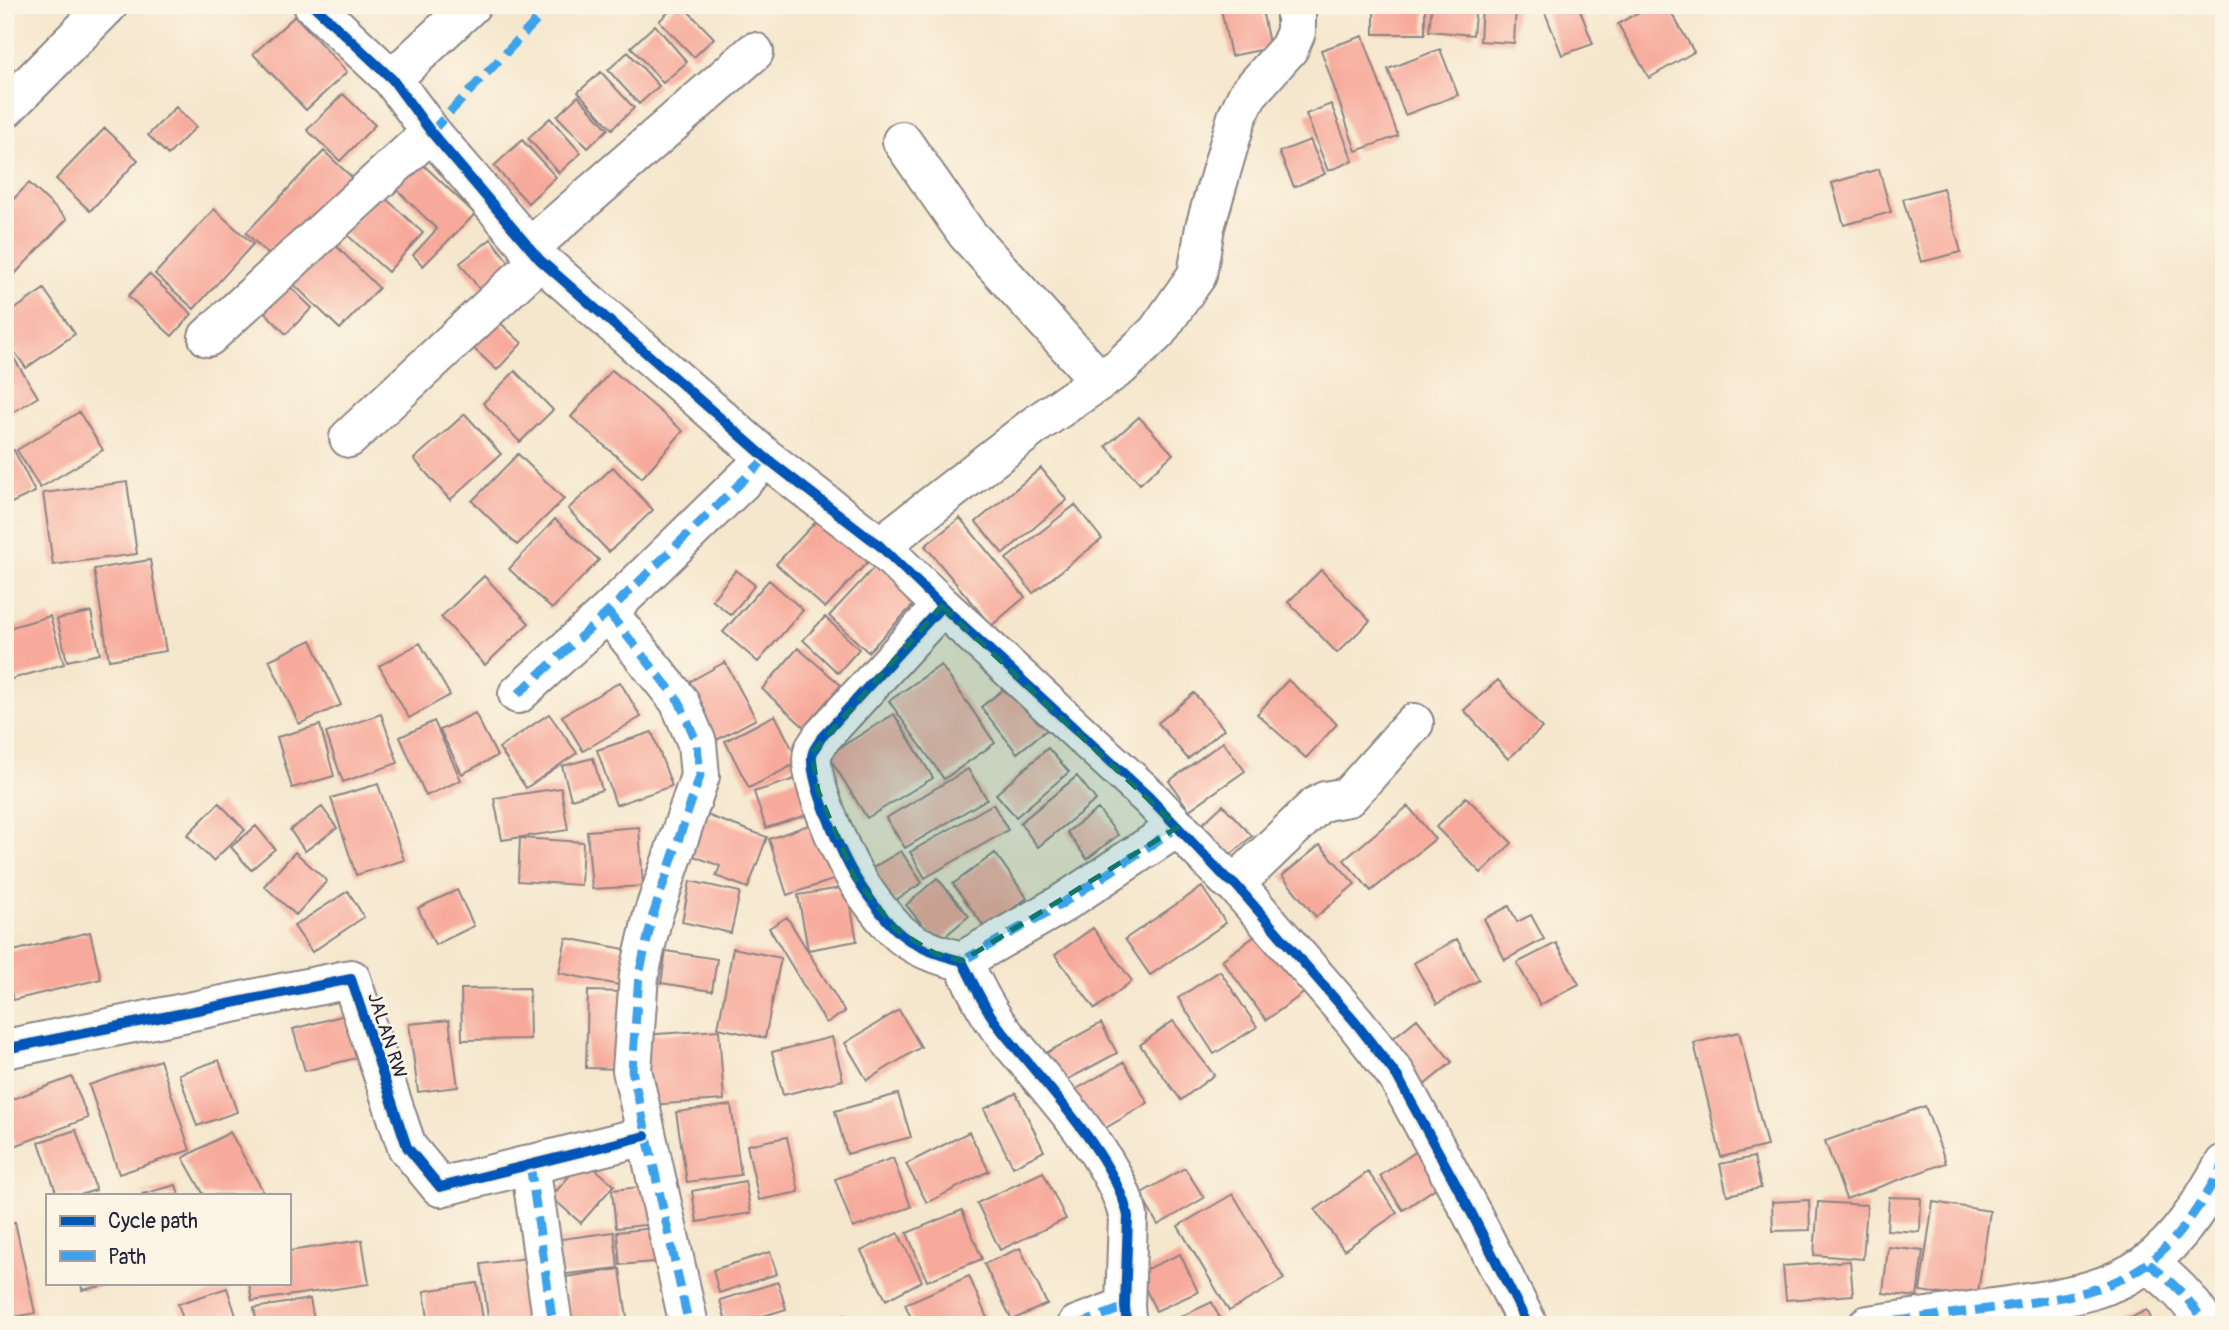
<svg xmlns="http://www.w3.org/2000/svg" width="2229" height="1330" viewBox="0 0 2229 1330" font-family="Pangolin,sans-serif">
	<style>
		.building { fill: #f7aa9b }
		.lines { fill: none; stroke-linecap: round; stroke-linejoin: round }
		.minor-casing { stroke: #8c8484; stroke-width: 42 }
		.minor { stroke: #fff; stroke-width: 38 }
		.quiet { stroke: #3ea2ec; stroke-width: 9; stroke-dasharray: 18 9; stroke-linecap: butt }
		.cycleway-casing { stroke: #fcf5e5; stroke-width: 15 }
		.cycleway { stroke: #0057b8; stroke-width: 10 }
		.marked { fill: #0f766e; fill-opacity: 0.2; stroke: #0f766e; stroke-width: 5; stroke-dasharray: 14 9; stroke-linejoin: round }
		.labels { text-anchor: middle; stroke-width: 5; stroke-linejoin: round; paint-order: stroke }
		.street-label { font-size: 19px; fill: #22223b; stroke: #fcf5e5 }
	</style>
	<rect width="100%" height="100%" fill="#fcf5e5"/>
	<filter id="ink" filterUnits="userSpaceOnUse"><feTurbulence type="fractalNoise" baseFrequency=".0143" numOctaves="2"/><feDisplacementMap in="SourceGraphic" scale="14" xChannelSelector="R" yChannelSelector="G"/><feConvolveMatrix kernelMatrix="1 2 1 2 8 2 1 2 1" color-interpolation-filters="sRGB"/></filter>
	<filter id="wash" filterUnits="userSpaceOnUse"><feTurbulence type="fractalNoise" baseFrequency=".00686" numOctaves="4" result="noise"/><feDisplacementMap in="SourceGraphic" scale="28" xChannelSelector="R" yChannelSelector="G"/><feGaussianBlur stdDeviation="1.57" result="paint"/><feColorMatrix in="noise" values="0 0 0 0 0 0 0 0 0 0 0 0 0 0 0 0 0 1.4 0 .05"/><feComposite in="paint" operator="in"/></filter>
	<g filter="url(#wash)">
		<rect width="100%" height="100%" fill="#f5e7cd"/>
		<g id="blocks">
			<path class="building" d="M 676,5 L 682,5 L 714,38 L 694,57 L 659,21 Z
				M 1243,5 L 1261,5 L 1270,48 L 1231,56 L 1221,9 Z
				M 1374,5 L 1425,5 L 1425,34 L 1374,34 Z
				M 1432,5 L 1476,5 L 1473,35 L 1429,31 Z
				M 1482,5 L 1516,5 L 1514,43 L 1480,41 Z
				M 1542,5 L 1578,5 L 1593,44 L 1562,55 Z
				M 1651,5 L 1667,5 L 1694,52 L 1649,78 L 1618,24 Z
				M 295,16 L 347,72 L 306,110 L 253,54 Z
				M 655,25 L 687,62 L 663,83 L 631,47 Z
				M 1363,36 L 1398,136 L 1356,151 L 1321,50 Z
				M 1440,49 L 1458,95 L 1405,115 L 1388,69 Z
				M 628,52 L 659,86 L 639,104 L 608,70 Z
				M 601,72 L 634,108 L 612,129 L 578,92 Z
				M 343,94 L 375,125 L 340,161 L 307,130 Z
				M 578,96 L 608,129 L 588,148 L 557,116 Z
				M 1331,104 L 1353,161 L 1328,171 L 1306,114 Z
				M 176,107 L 196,127 L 168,155 L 148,135 Z
				M 550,118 L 581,153 L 559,173 L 528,138 Z
				M 105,128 L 138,160 L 90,211 L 56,179 Z
				M 522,140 L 556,177 L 528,203 L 494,166 Z
				M 1310,140 L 1325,174 L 1294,187 L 1279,152 Z
				M 324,151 L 359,184 L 281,267 L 246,233 Z
				M 413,155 L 475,214 L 423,266 L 413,255 L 437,229 L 388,181 Z
				M 1879,169 L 1891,212 L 1844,225 L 1832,183 Z
				M 29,183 L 67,219 L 12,277 L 5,271 L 5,208 Z
				M 1943,188 L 1961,252 L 1921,262 L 1903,199 Z
				M 380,193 L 423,233 L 388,272 L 344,232 Z
				M 214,209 L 253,244 L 194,309 L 155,274 Z
				M 326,236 L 379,288 L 340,329 L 286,277 Z
				M 491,239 L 511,265 L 480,290 L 460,263 Z
				M 149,274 L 192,314 L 172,336 L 128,296 Z
				M 279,276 L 312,308 L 286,334 L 254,301 Z
				M 44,289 L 75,334 L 26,368 L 5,338 L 5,316 Z
				M 495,318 L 522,343 L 497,370 L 470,345 Z
				M 5,344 L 38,397 L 5,417 Z
				M 612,370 L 683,431 L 642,478 L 571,417 Z
				M 515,371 L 553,410 L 520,442 L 483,403 Z
				M 79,412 L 103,450 L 40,488 L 17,450 Z
				M 465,414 L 501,454 L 450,500 L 414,459 Z
				M 1139,417 L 1173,454 L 1140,484 L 1106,446 Z
				M 14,450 L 35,492 L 5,506 L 5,454 Z
				M 518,454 L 564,499 L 517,545 L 472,501 Z
				M 613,467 L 653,510 L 609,552 L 568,509 Z
				M 1041,468 L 1067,500 L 1003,554 L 976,522 Z
				M 127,482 L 137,554 L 53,565 L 43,493 Z
				M 1075,505 L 1102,539 L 1033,593 L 1006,559 Z
				M 826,511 L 874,555 L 825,608 L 776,564 Z
				M 960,518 L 1025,597 L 991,626 L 925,546 Z
				M 555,519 L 599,560 L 552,609 L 509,569 Z
				M 150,560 L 166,651 L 109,660 L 94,569 Z
				M 879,562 L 918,600 L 868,652 L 829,616 Z
				M 736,570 L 755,585 L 731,615 L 712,600 Z
				M 1321,570 L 1370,621 L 1337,653 L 1288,602 Z
				M 484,576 L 529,623 L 485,665 L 441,617 Z
				M 769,580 L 803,610 L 758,662 L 723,632 Z
				M 91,612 L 100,654 L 67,661 L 57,619 Z
				M 50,616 L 64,664 L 5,681 L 5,629 Z
				M 825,617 L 859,649 L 838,673 L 803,640 Z
				M 311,640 L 341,705 L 299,724 L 269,660 Z
				M 420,643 L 450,695 L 409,718 L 379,666 Z
				M 798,648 L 841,685 L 804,727 L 762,689 Z
				M 725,662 L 756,719 L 713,742 L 682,686 Z
				M 941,665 L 995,743 L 944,779 L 889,701 Z
				M 1288,680 L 1337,724 L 1306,758 L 1257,714 Z
				M 1498,680 L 1542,728 L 1508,759 L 1464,710 Z
				M 620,682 L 641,717 L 583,751 L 562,716 Z
				M 1013,682 L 1049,728 L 1017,753 L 981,707 Z
				M 1194,693 L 1224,729 L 1188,759 L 1158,723 Z
				M 475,713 L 497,756 L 462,774 L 440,730 Z
				M 381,714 L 398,763 L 343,782 L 326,733 Z
				M 549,714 L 577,753 L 526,788 L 499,748 Z
				M 894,714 L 933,778 L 867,818 L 828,755 Z
				M 775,715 L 799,762 L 749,788 L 725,741 Z
				M 434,721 L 461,780 L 426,796 L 400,737 Z
				M 320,725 L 334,776 L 292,788 L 277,737 Z
				M 652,732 L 672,786 L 616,805 L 597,750 Z
				M 1223,742 L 1245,771 L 1189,810 L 1169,781 Z
				M 1048,748 L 1069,772 L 1016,817 L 996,794 Z
				M 593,758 L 602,790 L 571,799 L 562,766 Z
				M 968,769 L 987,799 L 905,848 L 886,818 Z
				M 804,776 L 816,812 L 766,828 L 754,792 Z
				M 1077,776 L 1096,800 L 1038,847 L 1020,823 Z
				M 378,784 L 404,860 L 356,875 L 331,798 Z
				M 561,788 L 568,830 L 502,840 L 494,798 Z
				M 1466,797 L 1512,843 L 1481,873 L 1436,827 Z
				M 219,803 L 245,830 L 213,861 L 187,835 Z
				M 993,804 L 1008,830 L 925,878 L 910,852 Z
				M 1223,805 L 1252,836 L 1226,859 L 1198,828 Z
				M 1408,806 L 1435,839 L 1371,891 L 1344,860 Z
				M 322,807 L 337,828 L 305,851 L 290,830 Z
				M 1098,809 L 1118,835 L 1087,859 L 1067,832 Z
				M 701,813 L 767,837 L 748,888 L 716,876 L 720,866 L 686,853 Z
				M 817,822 L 836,879 L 787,895 L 769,839 Z
				M 256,826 L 275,849 L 251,870 L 231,847 Z
				M 639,827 L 643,886 L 592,889 L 587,831 Z
				M 520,838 L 583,842 L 581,885 L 518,881 Z
				M 1320,845 L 1355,884 L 1316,917 L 1282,876 Z
				M 901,851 L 922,883 L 883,908 L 862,874 Z
				M 295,852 L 327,881 L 296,915 L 264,886 Z
				M 995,853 L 1027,898 L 986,929 L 953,884 Z
				M 937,878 L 969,916 L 937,943 L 906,905 Z
				M 690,881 L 740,892 L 731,933 L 682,922 Z
				M 847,887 L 857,941 L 808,950 L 798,895 Z
				M 1202,887 L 1226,923 L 1150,975 L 1125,939 Z
				M 457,890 L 474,926 L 435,945 L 418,908 Z
				M 348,891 L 364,917 L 312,952 L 294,926 Z
				M 1509,906 L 1517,922 L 1531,915 L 1544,939 L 1505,960 L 1484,919 Z
				M 787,917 L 845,1012 L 826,1023 L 769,928 Z
				M 1093,928 L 1132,981 L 1095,1009 L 1055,955 Z
				M 90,932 L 101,979 L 13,1000 L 5,971 L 5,953 Z
				M 1261,932 L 1305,992 L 1266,1020 L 1222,960 Z
				M 566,938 L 630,950 L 624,986 L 559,973 Z
				M 1457,939 L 1479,980 L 1437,1004 L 1414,963 Z
				M 1556,943 L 1579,984 L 1540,1005 L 1517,963 Z
				M 733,948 L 781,958 L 765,1038 L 718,1028 Z
				M 666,951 L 717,959 L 712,991 L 661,983 Z
				M 1220,971 L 1257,1027 L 1214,1054 L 1178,998 Z
				M 529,988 L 530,1039 L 462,1040 L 461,989 Z
				M 588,991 L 625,992 L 624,1069 L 586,1068 Z
				M 899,1010 L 921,1047 L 867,1080 L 845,1043 Z
				M 345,1015 L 356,1058 L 305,1071 L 293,1029 Z
				M 1417,1019 L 1452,1062 L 1423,1086 L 1387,1043 Z
				M 449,1020 L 458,1087 L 418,1092 L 409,1024 Z
				M 1173,1021 L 1214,1075 L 1181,1100 L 1140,1045 Z
				M 1101,1023 L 1117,1053 L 1054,1087 L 1037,1058 Z
				M 719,1030 L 724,1100 L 648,1105 L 642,1035 Z
				M 1739,1032 L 1767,1146 L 1721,1157 L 1694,1043 Z
				M 832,1037 L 843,1080 L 783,1095 L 772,1052 Z
				M 160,1060 L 190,1150 L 119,1174 L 89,1085 Z
				M 219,1060 L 237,1112 L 197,1126 L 179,1074 Z
				M 1124,1062 L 1148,1103 L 1097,1133 L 1073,1091 Z
				M 72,1077 L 88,1118 L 15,1146 L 5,1122 L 5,1102 Z
				M 1016,1093 L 1044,1151 L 1013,1167 L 984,1109 Z
				M 898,1094 L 911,1137 L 847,1154 L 835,1111 Z
				M 731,1105 L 741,1175 L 687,1182 L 676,1112 Z
				M 1925,1106 L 1946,1163 L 1846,1199 L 1825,1141 Z
				M 76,1130 L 96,1190 L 80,1195 L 57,1195 L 39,1142 Z
				M 230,1132 L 263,1191 L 255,1195 L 204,1195 L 183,1158 Z
				M 969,1132 L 989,1171 L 927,1203 L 906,1164 Z
				M 787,1137 L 799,1192 L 759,1200 L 747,1145 Z
				M 1420,1149 L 1443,1183 L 1403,1210 L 1380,1176 Z
				M 1754,1157 L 1761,1188 L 1727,1195 L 1720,1164 Z
				M 893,1158 L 911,1207 L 853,1228 L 835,1179 Z
				M 584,1159 L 614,1185 L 581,1223 L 551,1197 Z
				M 1185,1168 L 1204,1198 L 1158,1225 L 1140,1194 Z
				M 1043,1172 L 1066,1219 L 1000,1250 L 977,1203 Z
				M 1368,1172 L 1397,1213 L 1344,1250 L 1315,1210 Z
				M 745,1181 L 751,1213 L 697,1222 L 692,1191 Z
				M 176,1185 L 179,1195 L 142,1195 L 142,1194 Z
				M 650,1186 L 655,1224 L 616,1228 L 612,1190 Z
				M 1233,1194 L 1284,1279 L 1229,1311 L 1178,1226 Z
				M 1889,1197 L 1921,1198 L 1920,1232 L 1887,1230 Z
				M 1809,1200 L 1810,1230 L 1773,1231 L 1772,1202 Z
				M 1818,1202 L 1867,1205 L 1863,1259 L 1814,1255 Z
				M 1933,1202 L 1990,1211 L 1977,1299 L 1920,1291 Z
				M 962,1210 L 982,1259 L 927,1281 L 907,1233 Z
				M 15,1222 L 35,1313 L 5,1319 L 5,1224 Z
				M 662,1227 L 665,1261 L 620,1265 L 617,1232 Z
				M 614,1232 L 618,1268 L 559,1275 L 554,1240 Z
				M 898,1233 L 922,1281 L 886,1300 L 861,1251 Z
				M 362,1240 L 369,1284 L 252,1301 L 249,1283 L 289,1283 L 289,1251 Z
				M 1888,1247 L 1923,1251 L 1917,1297 L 1883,1293 Z
				M 1020,1248 L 1047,1304 L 1012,1320 L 984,1264 Z
				M 770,1252 L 777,1274 L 719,1293 L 713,1270 Z
				M 1180,1254 L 1198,1292 L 1156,1311 L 1138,1273 Z
				M 535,1257 L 544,1325 L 489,1325 L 481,1264 Z
				M 1850,1261 L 1853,1295 L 1786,1300 L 1783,1266 Z
				M 620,1269 L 628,1325 L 571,1325 L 565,1277 Z
				M 969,1276 L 990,1325 L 914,1325 L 905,1304 Z
				M 778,1282 L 786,1309 L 734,1325 L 727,1325 L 720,1300 Z
				M 81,1283 L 113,1283 L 113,1284 L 82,1290 Z
				M 477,1283 L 484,1325 L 429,1325 L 424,1291 Z
				M 227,1288 L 239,1325 L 185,1325 L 178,1304 Z
				M 310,1299 L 315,1325 L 257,1325 L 254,1308 Z
				M 1212,1302 L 1223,1325 L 1163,1325 Z
				M 2147,1310 L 2154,1325 L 2115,1325 Z
				M 845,1315 L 848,1325 L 817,1325 L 817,1324 Z"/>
		</g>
	</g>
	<g filter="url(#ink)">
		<use href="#blocks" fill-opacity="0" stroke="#8c8484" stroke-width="2"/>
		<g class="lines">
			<defs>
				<path id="minor" d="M 313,5 L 392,79 L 431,132 L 540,260 L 766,458 L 880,546 L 942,606 L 1149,797 L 1226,878 L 1235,884 L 1355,1022 L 1397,1076 L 1472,1214 L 1528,1325
					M 392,79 L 471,5
					M 5,109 L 108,5
					M 902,141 L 967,234 L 1099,380
					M 528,249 L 754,52
					M 208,337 L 431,132
					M 349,438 L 540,260
					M 880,546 L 1038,423 L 1120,367 L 1157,332 L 1197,275 L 1205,227 L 1237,117 L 1248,94 L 1289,48 L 1296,32 L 1296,5
					M 942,606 L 821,738 C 819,743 814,748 813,752 C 805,774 843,857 856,878 C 865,893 882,916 895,929 C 913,947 937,955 962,961 C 974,984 985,1010 1002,1031 C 1041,1080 1115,1156 1128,1216 L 1125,1307 L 1127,1325
					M 608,612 L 679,701 L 697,743 L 700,776 L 653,915 L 639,975 L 632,1070 L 689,1325
					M 518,694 L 608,612 L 766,458
					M 1235,884 L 1316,806 L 1325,801 L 1348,797 L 1414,723
					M 962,961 L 1060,905 L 1178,827
					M 5,1049 L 351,979 L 407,1147 L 440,1187 L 645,1136
					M 530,1164 L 553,1325
					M 2148,1263 C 2171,1281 2191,1299 2205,1325
					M 1077,1325 L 1125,1307
					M 1868,1325 C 1917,1318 1966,1312 2015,1305 C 2063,1297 2105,1293 2146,1264 C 2181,1239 2203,1200 2224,1164"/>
			</defs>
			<use href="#minor" class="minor-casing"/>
			<use href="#minor" class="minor"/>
			<path class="quiet" d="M 431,132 L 551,5
				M 608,612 L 679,701 L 697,743 L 700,776 L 653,915 L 639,975 L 632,1070 L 689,1325
				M 518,694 L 608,612 L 766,458
				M 962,961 L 1060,905 L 1178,827
				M 530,1164 L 553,1325
				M 2148,1263 C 2171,1281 2191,1299 2205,1325
				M 1077,1325 L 1125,1307
				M 1868,1325 C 1917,1318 1966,1312 2015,1305 C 2063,1297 2105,1293 2146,1264 C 2181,1239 2203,1200 2224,1164"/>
			<defs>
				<path id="cycleway" d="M 313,5 L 392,79 L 431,132 L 540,260 L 766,458 L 880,546 L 942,606 L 1149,797 L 1226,878 L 1235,884 L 1355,1022 L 1397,1076 L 1472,1214 L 1528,1325
					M 942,606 L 821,738 C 819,743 814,748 813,752 C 805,774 843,857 856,878 C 865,893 882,916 895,929 C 913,947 937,955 962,961 C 974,984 985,1010 1002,1031 C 1041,1080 1115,1156 1128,1216 L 1125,1307 L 1127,1325
					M 5,1049 L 351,979 L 407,1147 L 440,1187 L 645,1136"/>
			</defs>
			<use href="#cycleway" class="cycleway-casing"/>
			<use href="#cycleway" class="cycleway"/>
		</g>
	</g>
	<path class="marked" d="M 942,606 L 1178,827 L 962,961 L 936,954 L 895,929 L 855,878 L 818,791 L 812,753 Z"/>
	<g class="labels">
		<g class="street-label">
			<text transform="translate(388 1035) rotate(72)" y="7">JALAN RW</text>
		</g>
	</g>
	<rect width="2229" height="1330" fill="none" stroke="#fcf5e5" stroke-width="28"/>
	<rect x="46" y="1194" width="245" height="91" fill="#fcf5e5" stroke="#a5a1a1" stroke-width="2"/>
	<rect x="60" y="1216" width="35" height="10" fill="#0057b8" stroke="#a5a1a1" stroke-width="2"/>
	<text x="108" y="1228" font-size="21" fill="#22223b">Cycle path</text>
	<rect x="60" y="1251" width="35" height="10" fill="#3ea2ec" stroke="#a5a1a1" stroke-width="2"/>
	<text x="108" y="1264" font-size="21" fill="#22223b">Path</text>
</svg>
